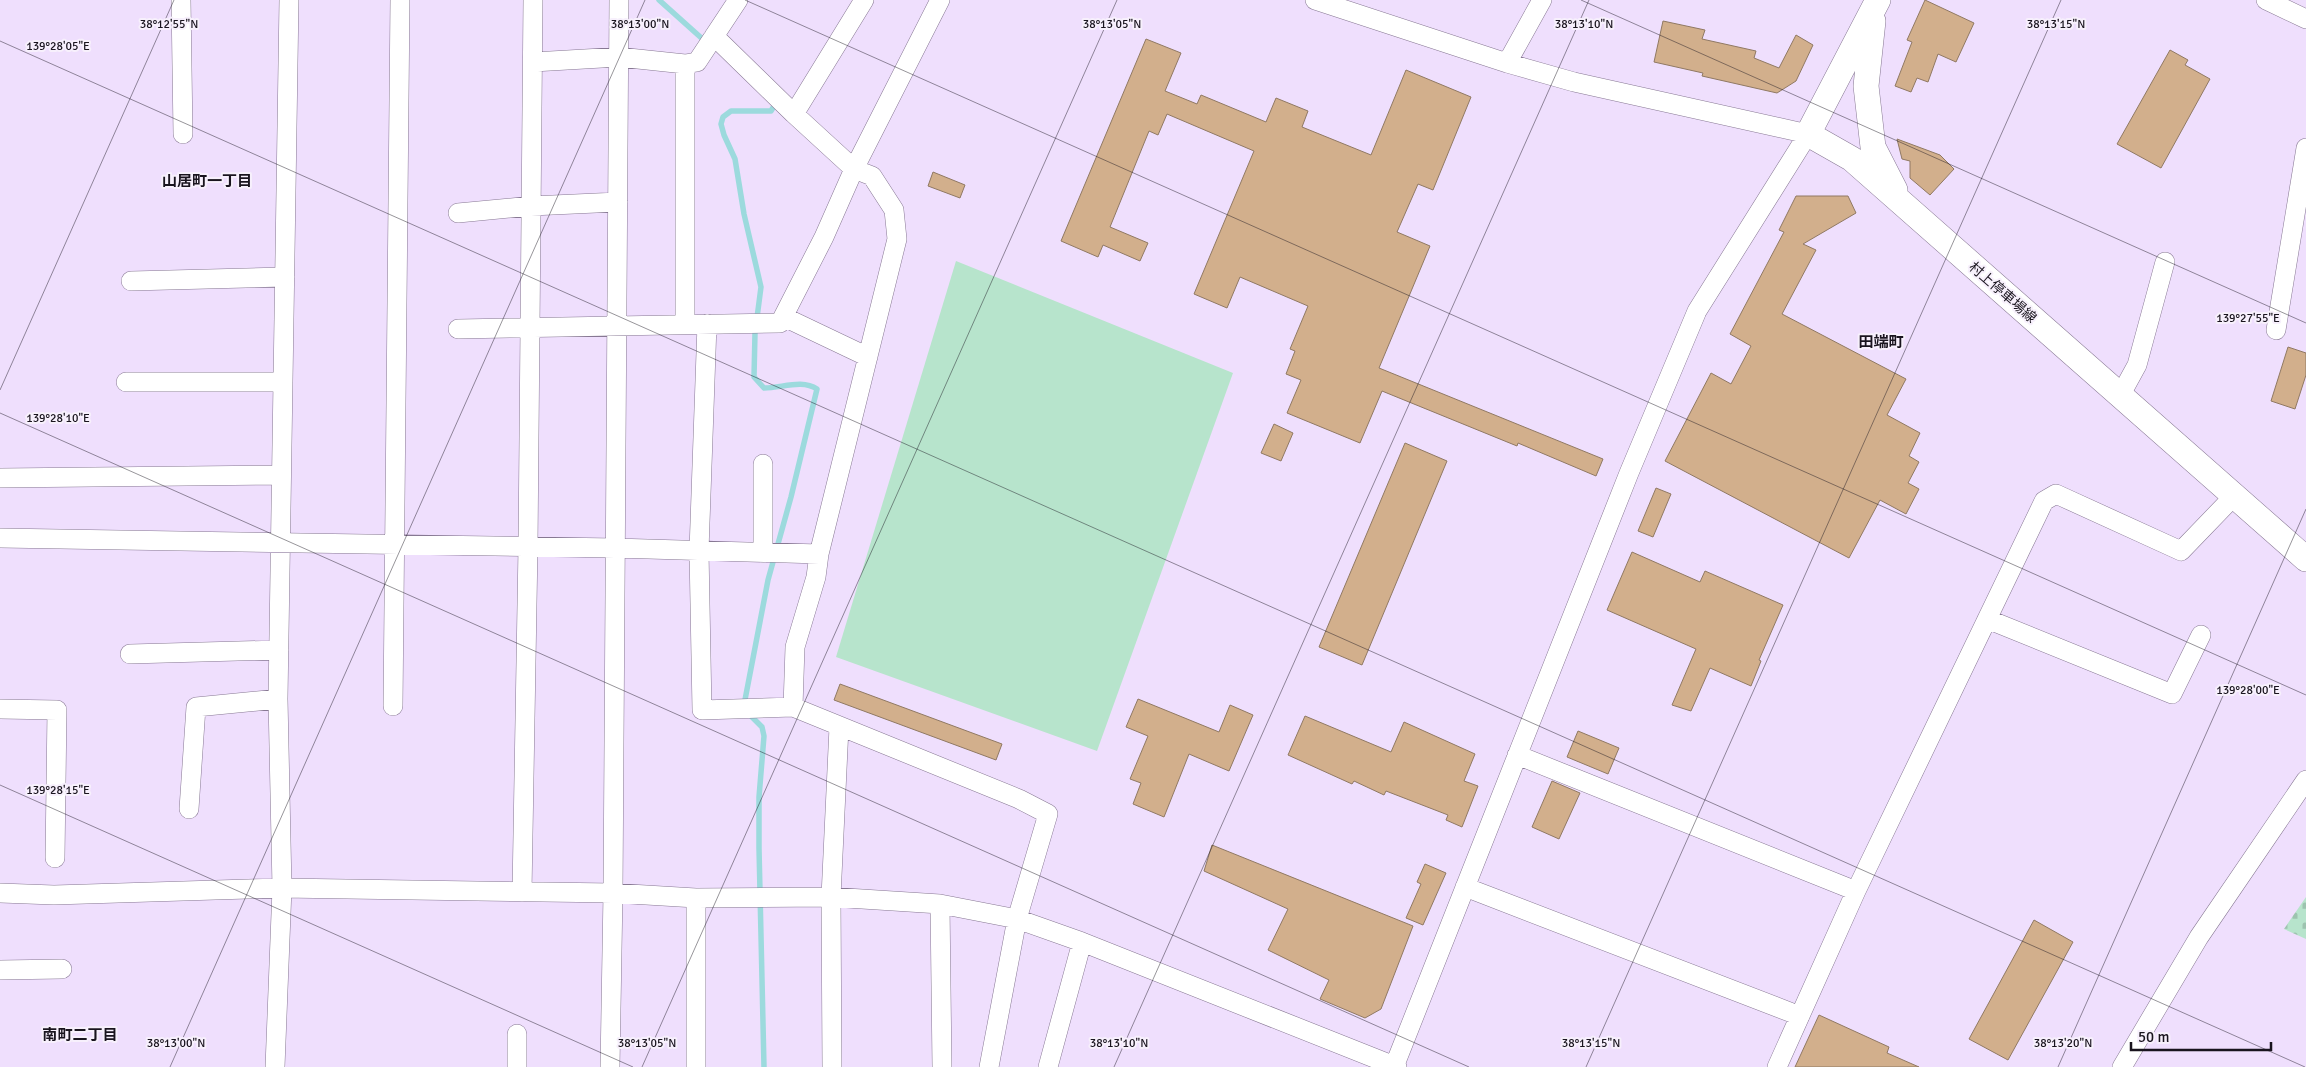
<svg xmlns="http://www.w3.org/2000/svg" width="2306" height="1067" viewBox="0 0 2306 1067" font-family="Signika,'Noto Sans JP',sans-serif">
	<style>
		.cemetery { fill: url(#cemetery-stones) }
		.pitch { fill: #b7e4cc }
		.lines { fill: none; stroke-linecap: round; stroke-linejoin: round }
		.stream { stroke: #9cdadd; stroke-width: 5.5 }
		.building { fill: #d2af8c; stroke: #907963 }
		.minor-casing { stroke: #877893; stroke-width: 20 }
		.major-casing { stroke: #877893; stroke-width: 26 }
		.minor { stroke: #fff; stroke-width: 19 }
		.major { stroke: #fff; stroke-width: 25 }
		.ticks { fill: none; stroke: #19141e; stroke-width: 1; stroke-opacity: 0.45 }
		.labels { text-anchor: middle; stroke-width: 4; stroke-linejoin: round; paint-order: stroke }
		.street-label { font-size: 14px; fill: #19141e; stroke: #f7f0fc }
		.neighbourhood-label { font-size: 15px; font-weight: bold; fill: #19141e; stroke: #f7f0fc }
		.ticks-label { font-size: 12px; text-anchor: middle; fill: #19141e; stroke: #f7f0fc; stroke-width: 4; stroke-linejoin: round; paint-order: stroke }
	</style>
	<defs>
		<pattern id="cemetery-stones" width="16" height="16" patternUnits="userSpaceOnUse" patternTransform="scale(1.25)"><rect width="16" height="16" fill="#b7e4cc"/><path d="M2 7V4a2 2 0 0 1 4 0v3zM10 15v-3a2 2 0 0 1 4 0v3z" fill="#9dc3af"/></pattern>
	</defs>
	<rect width="100%" height="100%" fill="#efdffd"/>
	<path class="cemetery" d="M 2306,897 L 2306,939 L 2284,929 Z"/>
	<path class="pitch" d="M 956,261 L 1233,373 L 1097,751 L 836,657 Z"/>
	<g class="lines">
		<path class="stream" d="M 659,0 L 707,43
			M 744,705 L 768,580 L 791,497 L 817,389 C 802,379 782,388 764,388 L 754,377 L 755,333 L 761,287 L 744,214 L 735,159 L 724,135 L 721,124 L 723,117 L 731,111 L 771,111 L 774,106 L 773,102
			M 748,713 L 762,727 L 764,736 L 759,797 L 759,848 L 764,1067"/>
	</g>
	<path class="building" d="M 1925,0 L 1974,23 L 1956,62 L 1938,54 L 1928,82 L 1917,78 L 1911,92 L 1895,86 L 1912,42 L 1907,40 Z
		M 1663,21 L 1705,30 L 1702,39 L 1756,51 L 1754,58 L 1779,68 L 1796,35 L 1813,45 L 1796,81 L 1777,93 L 1702,76 L 1703,73 L 1654,62 Z
		M 1146,39 L 1181,53 L 1165,91 L 1197,104 L 1201,95 L 1266,122 L 1276,98 L 1308,111 L 1302,127 L 1371,155 L 1406,70 L 1471,97 L 1433,190 L 1418,184 L 1397,232 L 1430,246 L 1379,368 L 1603,459 L 1596,476 L 1518,443 L 1517,446 L 1382,391 L 1360,443 L 1287,413 L 1301,380 L 1286,374 L 1295,351 L 1290,349 L 1308,306 L 1240,277 L 1227,308 L 1194,294 L 1254,151 L 1167,114 L 1158,135 L 1149,131 L 1110,227 L 1148,243 L 1140,261 L 1103,245 L 1098,257 L 1061,241 Z
		M 2170,50 L 2188,60 L 2185,65 L 2210,79 L 2161,168 L 2117,144 Z
		M 1897,139 L 1940,155 L 1954,169 L 1930,195 L 1910,178 L 1910,161 L 1902,159 Z
		M 933,172 L 965,185 L 960,198 L 928,186 Z
		M 1796,196 L 1848,196 L 1856,213 L 1803,244 L 1816,250 L 1782,314 L 1906,379 L 1887,415 L 1920,433 L 1909,456 L 1919,462 L 1908,483 L 1919,489 L 1906,514 L 1880,500 L 1849,558 L 1665,461 L 1711,373 L 1731,384 L 1751,346 L 1730,334 L 1784,232 L 1779,230 Z
		M 2288,347 L 2306,353 L 2306,375 L 2295,409 L 2271,401 Z
		M 1274,424 L 1293,433 L 1281,461 L 1261,453 Z
		M 1405,443 L 1447,461 L 1362,665 L 1319,647 Z
		M 1656,488 L 1671,494 L 1653,537 L 1638,531 Z
		M 1632,552 L 1700,582 L 1705,571 L 1783,605 L 1759,660 L 1761,661 L 1751,686 L 1710,668 L 1691,711 L 1672,705 L 1696,649 L 1607,610 Z
		M 840,684 L 1002,744 L 996,760 L 834,700 Z
		M 1138,699 L 1219,732 L 1230,705 L 1253,715 L 1229,771 L 1189,754 L 1164,817 L 1133,804 L 1141,783 L 1130,779 L 1148,736 L 1126,727 Z
		M 1305,716 L 1391,752 L 1404,722 L 1475,754 L 1464,781 L 1478,786 L 1462,827 L 1446,820 L 1448,815 L 1386,791 L 1384,795 L 1354,781 L 1352,784 L 1288,755 Z
		M 1578,731 L 1619,748 L 1608,774 L 1567,757 Z
		M 1552,781 L 1580,793 L 1559,839 L 1532,827 Z
		M 1212,845 L 1413,926 L 1381,1009 L 1365,1018 L 1320,999 L 1329,980 L 1268,950 L 1288,909 L 1204,871 Z
		M 1425,864 L 1446,873 L 1423,925 L 1406,918 L 1421,884 L 1417,882 Z
		M 2034,920 L 2073,942 L 2008,1060 L 1969,1039 Z
		M 1819,1015 L 1889,1047 L 1887,1053 L 1919,1067 L 1795,1067 Z"/>
	<g class="lines">
		<defs>
			<path id="minor" d="M 181,0 L 183,134
				M 1315,0 L 1507,63 L 1574,82 L 1808,134 L 1697,311 L 1629,473 L 1394,1067
				M 2266,0 L 2306,19
				M 714,36 L 794,114 L 854,169 L 872,176 L 894,210 L 897,239 L 819,554 L 816,577 L 795,647 L 793,707 L 1019,799 L 1048,814 L 1017,919 L 989,1067
				M 533,62 L 619,57 L 685,64 L 697,62 L 738,0
				M 1507,63 L 1542,0
				M 685,64 L 685,324
				M 794,114 L 864,0
				M 458,213 L 531,206 L 618,202
				M 131,281 L 285,277
				M 784,317 L 868,357
				M 707,324 L 699,551 L 702,710 L 793,707
				M 458,329 L 780,323 L 824,237 L 854,169 L 940,0
				M 2276,330 L 2306,148
				M 126,382 L 283,382
				M 2120,396 L 2137,365 L 2165,262
				M 763,464 L 763,553
				M 0,478 L 281,475
				M 0,538 L 615,548 L 819,554
				M 1987,619 L 2172,694 L 2201,635
				M 130,654 L 279,650
				M 393,706 L 400,0
				M 0,709 L 57,710 L 55,858
				M 1517,755 L 1856,891
				M 189,809 L 196,707 L 278,699
				M 1465,887 L 1800,1016
				M 522,892 L 528,547 L 533,0
				M 0,893 L 54,895 L 282,888 L 613,893 L 696,898 L 831,897 L 940,904 L 1017,919 L 1082,942 L 1397,1067
				M 940,904 L 942,1067
				M 0,970 L 62,969
				M 517,1034 L 517,1067
				M 275,1067 L 282,888 L 278,699 L 289,0
				M 610,1067 L 613,893 L 619,0
				M 696,1067 L 696,898
				M 832,1067 L 831,897 L 839,727
				M 1048,1067 L 1082,942
				M 1777,1067 L 1856,891 L 2044,501 L 2056,494 L 2181,551 L 2234,496
				M 2122,1067 L 2199,937 L 2306,780"/>
			<path id="major" d="M 1878,0 L 1808,134 L 1852,159 L 2306,559
				M 1873,21 L 1866,86 L 1873,147 L 1895,190"/>
		</defs>
		<use href="#minor" class="minor-casing"/>
		<use href="#major" class="major-casing"/>
		<use href="#minor" class="minor"/>
		<use href="#major" class="major"/>
	</g>
	<path class="ticks" d="M 745,0 L 2306,695M 1581,0 L 2306,323M 0,41 L 2305,1067M 0,390 L 174,0M 0,413 L 1469,1067M 0,785 L 633,1067M 170,1067 L 645,0M 642,1067 L 1117,0M 1114,1067 L 1589,0M 1586,1067 L 2061,0M 2058,1067 L 2306,509"/>
	<g class="labels">
		<g class="street-label">
			<text transform="translate(2003 292) rotate(41)" y="5">村上停車場線</text>
		</g>
		<g class="neighbourhood-label">
			<text x="207" y="186">山居町一丁目</text>
			<text x="1881" y="347">田端町</text>
			<text x="80" y="1040">南町二丁目</text>
		</g>
	</g>
	<g class="ticks-label">
		<text x="169" y="28">38°12'55"N</text>
		<text x="1112" y="28">38°13'05"N</text>
		<text x="1584" y="28">38°13'10"N</text>
		<text x="2056" y="28">38°13'15"N</text>
		<text x="640" y="28">38°13'00"N</text>
		<text x="58" y="50">139°28'05"E</text>
		<text x="2248" y="322">139°27'55"E</text>
		<text x="58" y="422">139°28'10"E</text>
		<text x="2248" y="694">139°28'00"E</text>
		<text x="58" y="794">139°28'15"E</text>
		<text x="176" y="1047">38°13'00"N</text>
		<text x="647" y="1047">38°13'05"N</text>
		<text x="1119" y="1047">38°13'10"N</text>
		<text x="1591" y="1047">38°13'15"N</text>
		<text x="2063" y="1047">38°13'20"N</text>
	</g>
	<path d="M2131 1042v8h140v-8" fill="none" stroke="#19141e" stroke-width="2.5"/>
	<text x="2138" y="1042" font-size="15" fill="#19141e" stroke="#f7f0fc" stroke-width="4" paint-order="stroke">50 m</text>
</svg>
